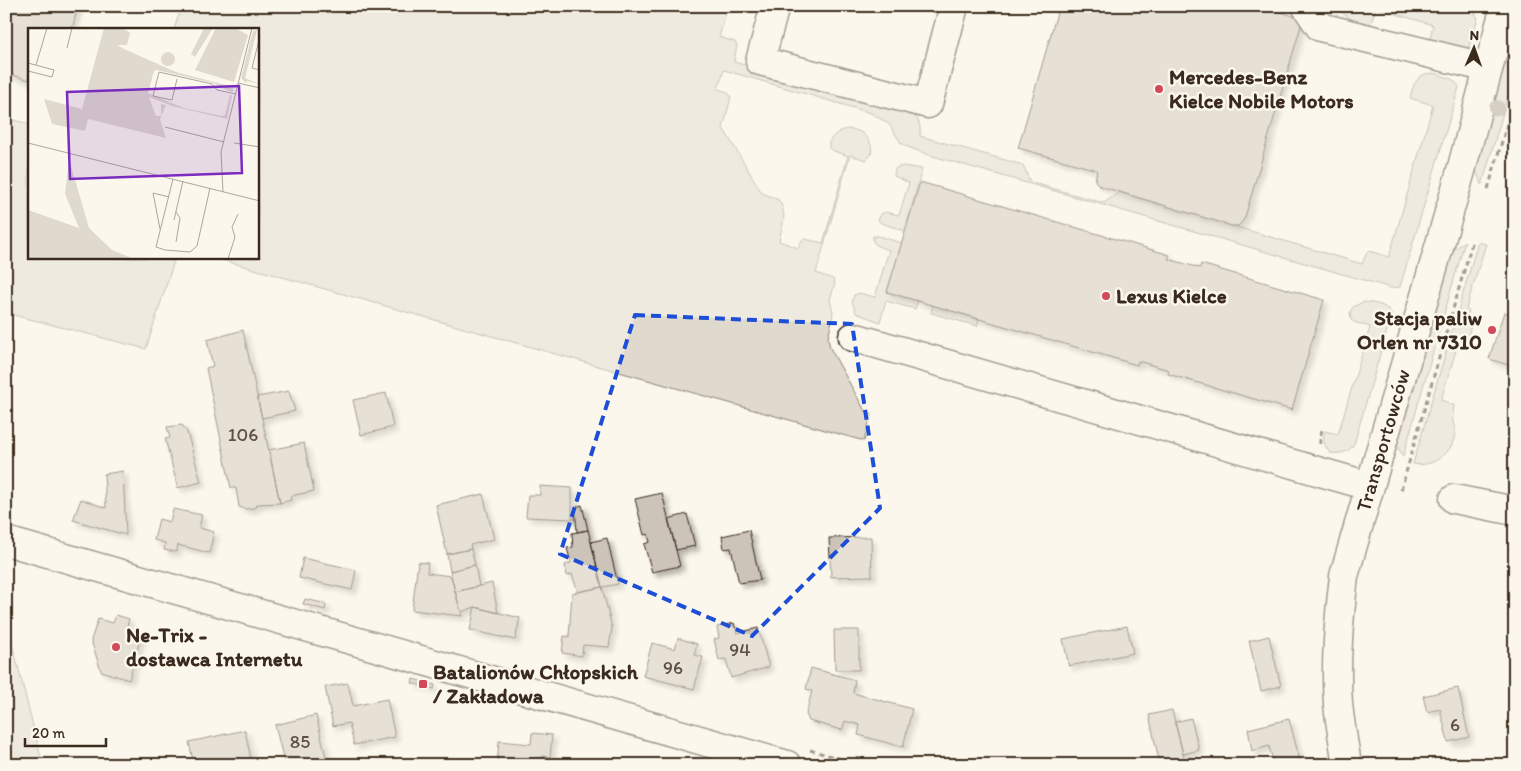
<svg xmlns="http://www.w3.org/2000/svg" width="1521" height="771" viewBox="0 0 1521 771" font-family="Itim,sans-serif">
	<style>
		.green { fill: #dfd9ce; stroke: #8d8276 }
		.building { fill: #ccc4b9; stroke: #3b2a1e; filter: url(#shadow) }
		.lines { fill: none; stroke-linecap: round; stroke-linejoin: round }
		.minor-casing { stroke: #3b2a1e; stroke-width: 31 }
		.path { stroke: #3b2a1e; stroke-width: 3; stroke-dasharray: 5 4; stroke-linecap: butt }
		.minor { stroke: #fbf7ec; stroke-width: 28 }
		.tree { fill: #a89e93 }
		.marked { fill: none; stroke: #1d4ed8; stroke-width: 4; stroke-dasharray: 10 6; stroke-linejoin: round }
		.poi-dot { fill: #d1495b; stroke: #fbf7ec; stroke-width: 2 }
		.labels { text-anchor: middle; stroke-width: 5; stroke-linejoin: round; paint-order: stroke }
		.number-label { font-size: 19px; fill: #5f5045 }
		.poi-label { font-size: 21px; font-weight: bold; fill: #3b2a1e; stroke: #fbf7ec; text-anchor: start }
		.street-label { font-size: 21px; fill: #3b2a1e; stroke: #fbf7ec }
		.inset-road { fill: none; stroke: #aea59a; stroke-width: 1 }
		.view { fill: #7b2cbf; fill-opacity: 0.15; stroke: #7b2cbf; stroke-width: 2.5 }
		.inset-edge { fill: none; stroke: #3b2a1e; stroke-width: 2.5 }
	</style>
	<defs>
		<filter id="shadow"><feDropShadow dx="4.5" dy="4.5" stdDeviation="2.5" flood-color="#0004"/></filter>
	</defs>
	<rect width="100%" height="100%" fill="#fbf7ec"/>
	<filter id="ink" filterUnits="userSpaceOnUse"><feTurbulence type="fractalNoise" baseFrequency=".02" numOctaves="2"/><feDisplacementMap in="SourceGraphic" scale="10" xChannelSelector="R" yChannelSelector="G"/><feConvolveMatrix kernelMatrix="1 2 1 2 8 2 1 2 1" color-interpolation-filters="sRGB"/></filter>
	<g filter="url(#ink)">
		<path class="green" d="M 182,6 L 728,6 L 719,37 L 735,42 L 737,45 L 734,62 L 910,112 C 919,118 921,125 920,136 L 1023,165 L 1030,182 L 1104,203 L 1119,192 L 1362,264 L 1367,252 L 1369,251 L 1389,257 L 1433,105 L 1410,98 C 1414,78 1423,68 1443,76 C 1452,79 1454,79 1459,87 L 1400,287 L 1391,288 L 926,154 L 908,147 L 901,143 L 889,124 L 871,113 L 724,70 L 718,89 L 727,92 L 731,97 L 723,128 L 762,193 L 779,200 C 788,217 782,224 779,241 L 798,248 L 802,240 L 805,239 L 823,243 L 848,156 L 834,151 L 829,148 L 829,142 C 832,138 835,133 840,131 C 857,124 875,138 871,155 L 866,160 L 850,155 L 816,273 L 833,279 L 835,283 L 830,300 L 833,312 L 832,320 L 828,338 L 830,348 L 865,411 L 872,413 L 864,441 L 215,258 L 258,258 L 258,29 L 174,29 Z
			M 1335,6 L 1471,6 L 1478,18 L 1467,52 L 1429,42 L 1433,25 L 1376,8 L 1370,25 L 1368,27 C 1355,23 1345,16 1335,6 Z
			M 1515,30 L 1515,72 L 1482,185 L 1476,171 L 1477,160 Z
			M 6,118 L 29,124 L 29,258 L 175,258 L 146,349 L 6,313 Z
			M 904,166 L 922,169 L 905,231 L 881,223 L 878,220 L 881,214 L 885,212 L 899,215 L 909,183 L 894,176 L 895,169 L 898,167 Z
			M 873,236 L 878,236 L 902,243 L 887,292 L 918,301 L 915,309 L 886,301 L 880,322 L 856,313 L 852,301 L 854,295 L 859,293 L 875,297 L 889,250 C 882,247 871,247 873,236 Z
			M 1465,241 L 1403,457 L 1396,443 L 1450,253 Z
			M 1478,242 L 1486,244 L 1466,309 L 1469,311 L 1467,317 L 1473,319 L 1464,349 L 1457,347 L 1441,400 L 1454,405 C 1454,410 1452,416 1453,421 C 1453,424 1455,426 1455,429 C 1456,452 1434,468 1413,464 Z
			M 1363,302 C 1375,303 1384,304 1392,313 L 1354,444 C 1348,453 1341,454 1330,453 C 1324,445 1322,441 1325,431 L 1338,434 L 1370,327 L 1354,322 L 1351,320 L 1350,312 L 1353,307 Z
			M 933,305 L 979,319 L 977,326 L 931,313 Z
			M 6,619 L 43,765 L 6,765 Z"/>
		<path class="building" d="M 6,6 L 78,6 L 72,29 L 29,29 L 29,80 L 6,73 Z
			M 1059,6 L 1261,6 L 1294,16 L 1299,19 L 1301,24 L 1300,29 L 1245,217 L 1242,222 L 1238,226 L 1232,226 L 1100,186 L 1095,181 L 1097,170 L 1018,148 Z
			M 920,182 L 1170,255 L 1168,259 L 1200,268 L 1201,264 L 1324,300 L 1292,410 L 1168,374 L 1169,370 L 1138,361 L 1137,365 L 887,292 Z
			M 1504,312 L 1515,315 L 1515,367 L 1489,359 Z
			M 243,330 L 280,503 L 258,504 L 254,508 L 246,509 L 239,507 L 236,488 L 231,488 L 206,368 L 213,366 L 207,340 Z
			M 289,391 L 295,411 L 262,418 L 257,397 Z
			M 386,393 L 393,427 L 361,435 L 353,400 Z
			M 182,425 L 187,432 L 201,482 L 178,488 L 165,439 L 170,438 L 167,427 Z
			M 304,443 L 314,491 L 290,496 L 291,500 L 280,503 L 269,450 Z
			M 123,471 L 126,535 L 73,520 L 81,499 L 106,508 L 104,474 Z
			M 540,486 L 572,488 L 572,519 L 526,517 L 528,495 L 540,495 Z
			M 662,493 L 680,566 L 652,572 L 644,544 L 650,542 L 648,534 L 644,535 L 635,499 Z
			M 483,494 L 494,539 L 470,545 L 471,549 L 447,554 L 436,505 Z
			M 582,505 L 588,530 L 577,532 L 575,507 Z
			M 173,509 L 202,515 L 199,528 L 214,532 L 209,553 L 178,545 L 176,552 L 164,550 L 165,543 L 154,540 L 159,519 L 170,522 Z
			M 687,514 L 695,546 L 676,550 L 668,519 Z
			M 588,530 L 602,587 L 578,592 L 572,574 L 567,576 L 565,565 L 571,563 L 567,548 L 573,547 L 572,533 Z
			M 749,530 L 760,580 L 739,583 L 731,548 L 724,549 L 722,536 Z
			M 871,537 L 872,576 L 831,577 L 829,538 Z
			M 607,538 L 618,584 L 602,587 L 591,542 Z
			M 471,549 L 475,565 L 450,571 L 447,554 Z
			M 303,558 L 356,570 L 352,590 L 299,578 Z
			M 418,562 L 428,563 L 427,573 L 451,576 L 462,616 L 412,610 Z
			M 475,565 L 479,586 L 455,592 L 450,571 Z
			M 492,583 L 498,613 L 475,607 L 461,612 L 455,592 Z
			M 602,587 L 612,628 L 609,647 L 583,645 L 582,656 L 562,653 L 564,636 L 569,637 L 572,593 Z
			M 305,599 L 326,604 L 325,610 L 303,604 Z
			M 475,607 L 520,618 L 515,640 L 470,630 Z
			M 116,615 L 129,619 L 127,627 L 142,632 L 129,680 L 101,671 L 91,640 L 98,619 L 113,623 Z
			M 734,623 L 737,633 L 758,628 L 769,667 L 731,678 L 726,659 L 719,660 L 714,639 L 719,638 L 717,627 Z
			M 1127,626 L 1133,653 L 1069,666 L 1063,639 Z
			M 834,630 L 859,630 L 859,670 L 835,670 Z
			M 1269,636 L 1281,686 L 1261,691 L 1249,641 Z
			M 678,638 L 697,644 L 694,655 L 703,657 L 694,689 L 643,676 L 652,643 L 675,649 Z
			M 811,668 L 855,680 L 853,693 L 912,709 L 903,747 L 858,735 L 860,725 L 845,721 L 842,730 L 809,721 L 806,714 L 812,691 L 806,689 Z
			M 413,679 L 435,685 L 434,689 L 412,683 Z
			M 348,683 L 353,706 L 387,699 L 395,737 L 354,745 L 349,723 L 333,726 L 325,687 Z
			M 1458,688 L 1469,737 L 1448,742 L 1440,709 L 1427,712 L 1423,696 Z
			M 1172,710 L 1183,754 L 1185,765 L 1160,765 L 1149,715 Z
			M 316,715 L 326,757 L 292,765 L 285,765 L 275,725 Z
			M 1191,718 L 1199,750 L 1183,754 L 1175,722 Z
			M 1289,719 L 1301,765 L 1274,765 L 1269,746 L 1252,751 L 1248,729 Z
			M 245,730 L 252,765 L 194,765 L 189,742 Z
			M 532,733 L 552,735 L 550,757 L 542,756 L 542,765 L 497,765 L 499,741 L 531,744 Z"/>
		<g class="lines">
			<defs>
				<g id="minor">
					<path d="M 775,6 L 760,61 L 928,104 L 954,6"/>
					<path d="M 1306,6 L 1320,27 L 1488,68"/>
					<path d="M 853,337 L 1369,486"/>
					<path d="M 1454,499 L 1515,511"/>
					<path d="M 6,541 L 787,765"/>
					<path id="s1" d="M 1347,765 C 1344,744 1340,724 1338,704 C 1335,661 1339,619 1344,576 L 1459,178 L 1505,6"/>
				</g>
			</defs>
			<use href="#minor" class="minor-casing"/>
			<path class="path" d="M 1488,189 L 1515,97
				M 1320,444 L 1320,437 L 1322,430
				M 1401,490 L 1472,243
				M 810,750 L 862,765"/>
			<use href="#minor" class="minor"/>
		</g>
		<circle class="tree" cx="1497" cy="108" r="8"/>
	</g>
	<path d="M0 0H1521V771H0ZM 635,315 L 852,324 L 880,508 L 752,636 L 560,554 Z" fill="#fbf7ec" fill-opacity=".55" fill-rule="evenodd"/>
	<path class="marked" d="M 635,315 L 852,324 L 880,508 L 752,636 L 560,554 Z"/>
	<g class="poi-dot">
		<circle cx="1159" cy="89" r="5"/>
		<circle cx="1106" cy="296" r="5"/>
		<circle cx="1492" cy="330" r="5"/>
		<circle cx="116" cy="647" r="5"/>
		<rect x="418" y="679" width="10" height="10" rx="2.5"/>
	</g>
	<g class="labels">
		<g class="number-label">
			<text x="243" y="441">106</text>
			<text x="740" y="656">94</text>
			<text x="673" y="674">96</text>
			<text x="1455" y="731">6</text>
			<text x="300" y="748">85</text>
		</g>
		<g class="poi-label">
			<text x="1169" y="84">Mercedes-Benz<tspan x="1169" dy="24">Kielce Nobile Motors</tspan></text>
			<text x="1116" y="303">Lexus Kielce</text>
			<text x="1482" y="325" text-anchor="end">Stacja paliw<tspan x="1482" dy="24">Orlen nr 7310</tspan></text>
			<text x="126" y="642">Ne-Trix -<tspan x="126" dy="24">dostawca Internetu</tspan></text>
			<text x="433" y="679">Batalionów Chłopskich<tspan x="433" dy="24">/ Zakładowa</tspan></text>
		</g>
		<g class="street-label">
			<text dy="7" stroke="none"><textPath href="#s1" startOffset="331">Transportowców</textPath></text>
		</g>
	</g>
	<g transform="translate(28 28)">
		<rect width="231" height="231" fill="#fbf7ec"/>
		<path d="M 76,0 L 95,0 L 102,5 L 99,17 L 89,17 L 96,21 L 148,44 L 205,59 L 205,64 L 201,63 L 185,55 L 129,42 L 126,43 L 120,65 L 156,80 L 194,88 L 197,87 L 202,66 L 204,68 L 199,91 L 144,78 L 121,69 L 128,88 L 133,88 L 133,76 L 138,77 L 132,91 L 138,110 L 60,91 L 57,103 L 24,96 L 16,71 L 54,81 ZM 176,0 L 185,0 L 167,29 L 163,26 ZM 188,0 L 207,0 L 220,7 L 206,54 L 167,42 ZM 229,2 L 217,50 L 231,56 L 219,53 L 218,55 L 213,50 L 225,3 ZM133 31a7 7 0 1 1 14 0a7 7 0 1 1-14 0ZM 41,131 L 61,200 L 84,222 L 106,231 L 0,231 L 0,182 L 51,200 L 37,166 Z" fill="#dfd9ce"/>
		<path class="inset-road" d="M 232,8 L 224,40 L 232,42M 39,20 L 44,0M 0,35 L 26,42 L 24,49 L 0,43M 8,37 L 19,0M 149,51 L 144,72 L 125,68 L 131,44 L 184,56 L 189,62 L 208,66M 210,55 L 232,60M 137,99 L 196,114M 0,115 L 232,173M 206,115 L 232,119M 145,151 L 128,219 L 137,222 L 162,224 L 169,218 L 182,160M 195,164 L 193,124 L 224,0M 146,192 L 155,153M 132,201 L 125,165 L 141,169M 148,214 L 152,190 L 148,184M 200,231 L 207,209 L 204,199 L 210,186"/>
		<path class="view" d="M 211,58 L 214,145 L 42,151 L 39,64 Z"/>
		<rect width="231" height="231" class="inset-edge"/>
	</g>
	<rect width="1521" height="771" fill="none" stroke="#fbf7ec" stroke-width="25"/>
	<rect x="12" y="12" width="1496" height="746" fill="none" stroke="#3b2a1e" stroke-width="2" filter="url(#ink)"/>
	<g transform="translate(1474 48) rotate(2)" stroke="#fbf7ec" stroke-width="4" paint-order="stroke">
	<path d="M0-4L9 19L0 12L-9 19Z" fill="#3b2a1e"/>
	<text y="-8" font-size="14" font-weight="bold" text-anchor="middle" fill="#3b2a1e">N</text>
	</g>
	<path d="M25 738v8h81v-8" fill="none" stroke="#3b2a1e" stroke-width="2.5"/>
	<text x="32" y="738" font-size="15" fill="#3b2a1e" stroke="#fbf7ec" stroke-width="4" paint-order="stroke">20 m</text>
</svg>
